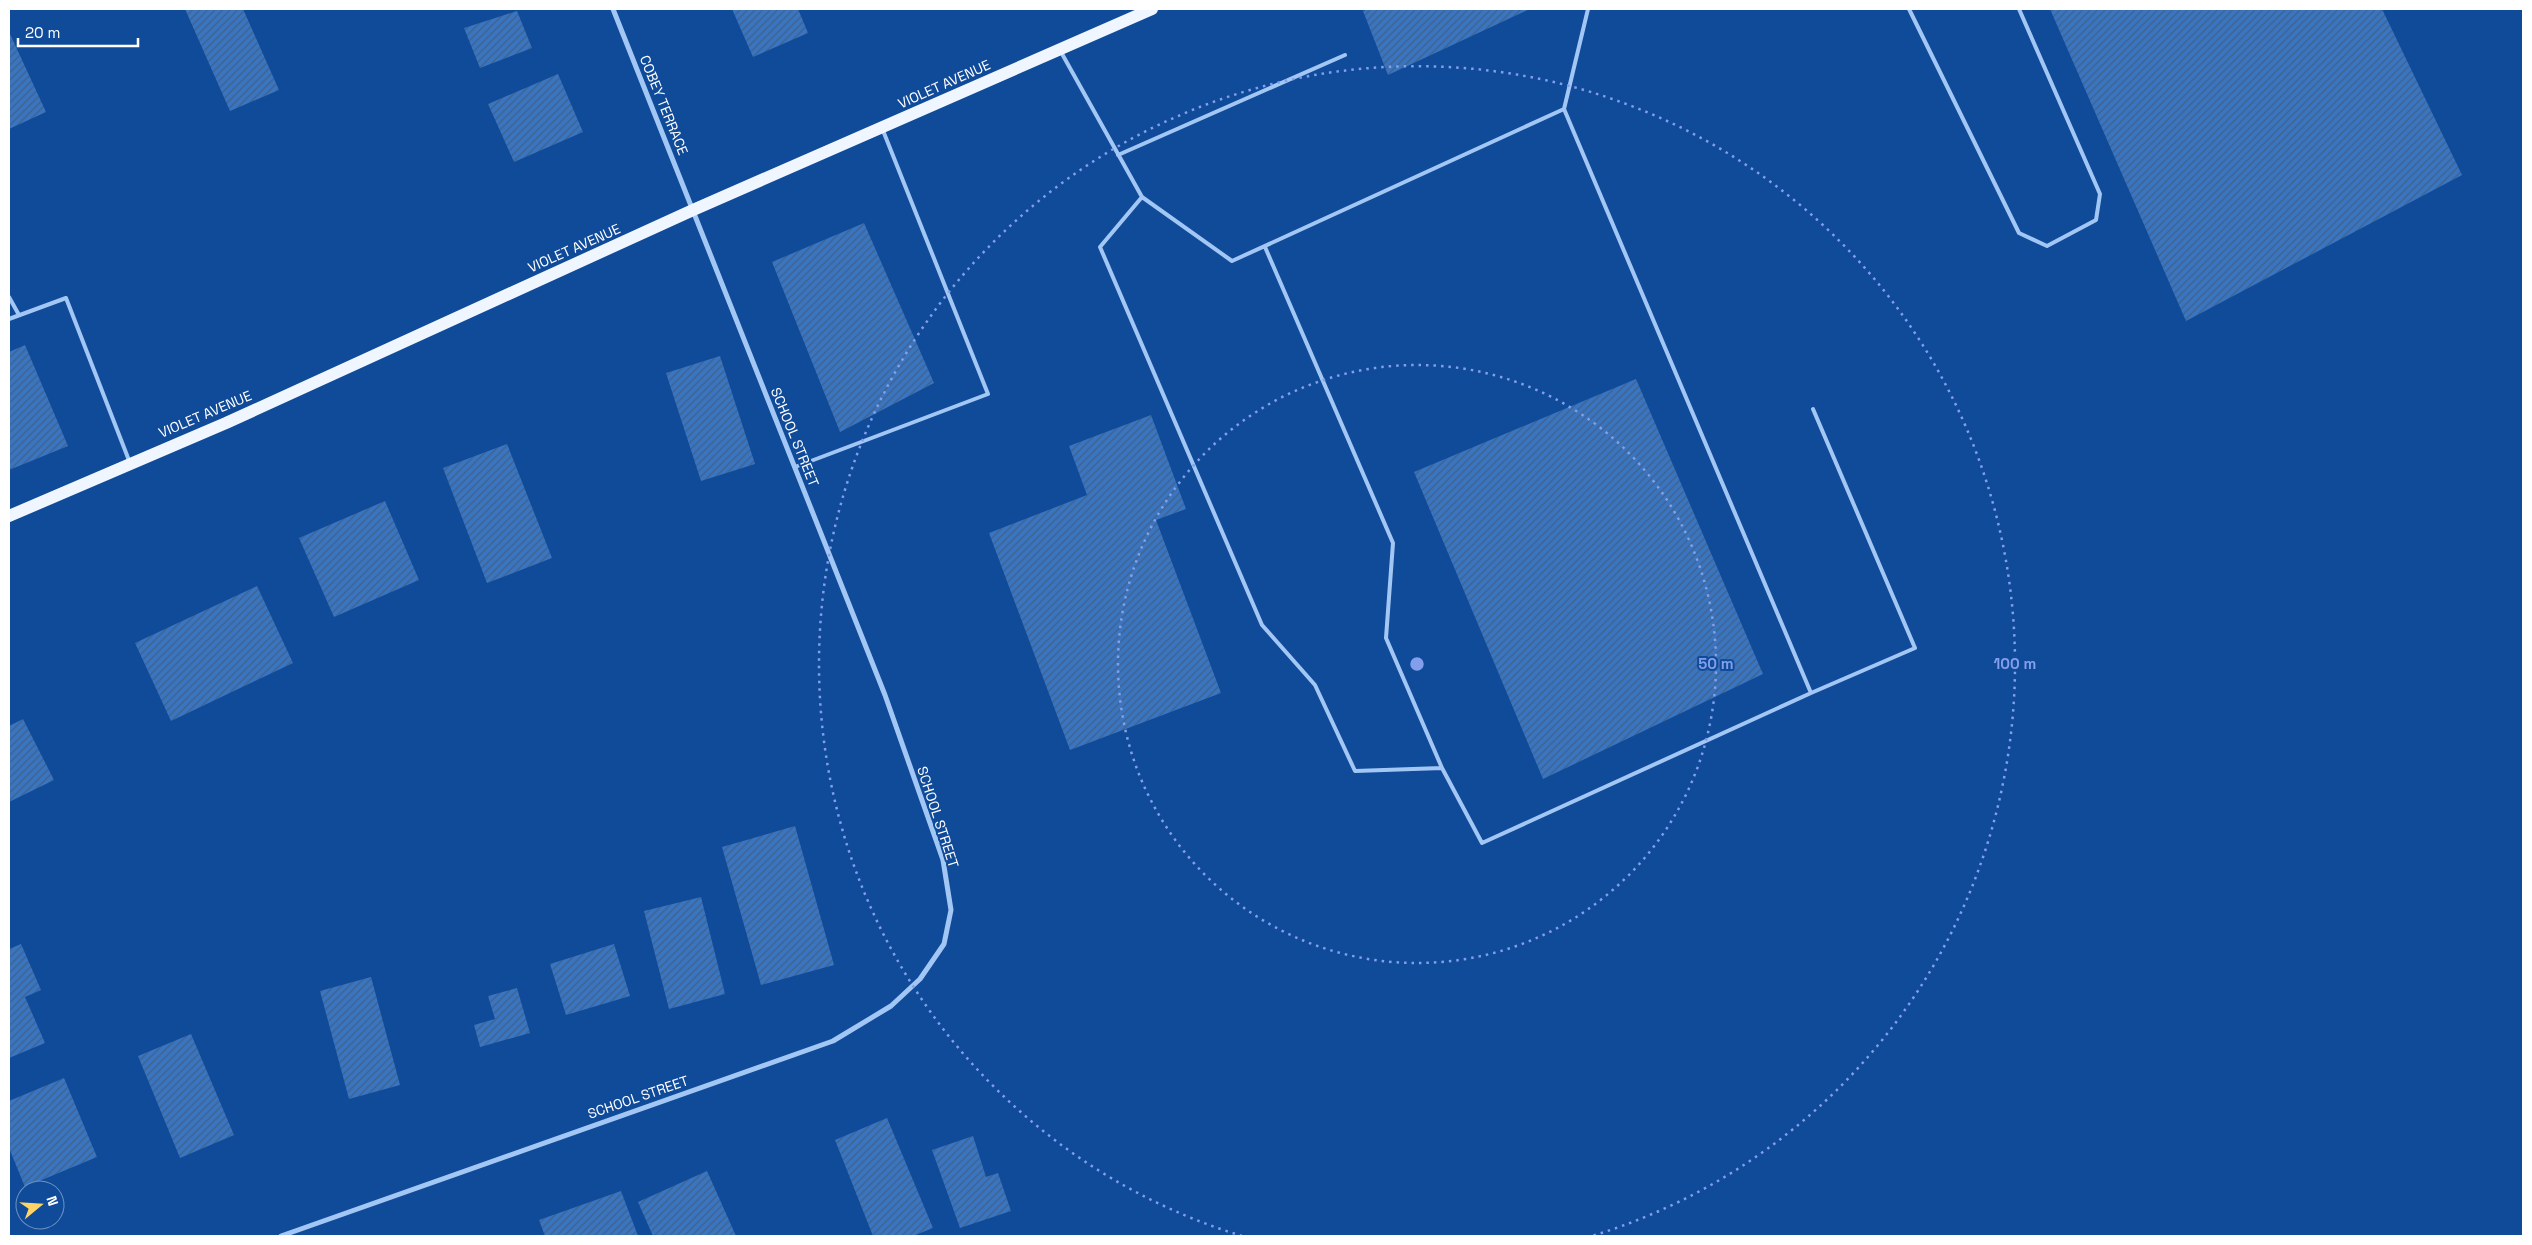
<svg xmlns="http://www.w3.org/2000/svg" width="2532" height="1245" viewBox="0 0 2532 1245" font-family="'Space Grotesk',sans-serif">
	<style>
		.building { fill: url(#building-hatch) }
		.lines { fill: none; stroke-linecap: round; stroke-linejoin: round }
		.service { stroke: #a3c7f4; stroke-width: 4 }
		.minor { stroke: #a3c7f4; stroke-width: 5 }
		.primary { stroke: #f0f6ff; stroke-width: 12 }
		.ring { fill: none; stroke: #839eea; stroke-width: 2.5; stroke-dasharray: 2.5 5 }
		.labels { text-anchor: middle; stroke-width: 4; stroke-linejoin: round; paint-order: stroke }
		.street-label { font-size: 14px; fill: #fff; stroke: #104b9a }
		.centre { fill: #839eea; stroke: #104b9a; stroke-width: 2.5 }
		.ring-label { font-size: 15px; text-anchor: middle; font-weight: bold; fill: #839eea; stroke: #104b9a; stroke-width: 4; stroke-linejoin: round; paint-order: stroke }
	</style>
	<defs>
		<pattern id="building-hatch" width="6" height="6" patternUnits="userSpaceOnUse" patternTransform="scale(1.25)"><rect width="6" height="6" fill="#3975c1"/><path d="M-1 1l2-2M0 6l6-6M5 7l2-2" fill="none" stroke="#426086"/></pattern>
	</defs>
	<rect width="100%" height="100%" fill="#104b9a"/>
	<path class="building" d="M 185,9 L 243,9 L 279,90 L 230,111 Z
		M 732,9 L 798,9 L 808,33 L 753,57 Z
		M 1369,9 L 1530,9 L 1388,75 L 1363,11 Z
		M 2050,9 L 2382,9 L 2462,175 L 2186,321 Z
		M 517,11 L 532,48 L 480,68 L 464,28 Z
		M 9,34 L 10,34 L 46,112 L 9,129 Z
		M 558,74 L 583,132 L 514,162 L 488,104 Z
		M 864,223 L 934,383 L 840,432 L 772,262 Z
		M 25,345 L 68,446 L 9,470 L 9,352 Z
		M 720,356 L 755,464 L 701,481 L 666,373 Z
		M 1636,379 L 1763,674 L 1543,779 L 1414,472 Z
		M 1151,415 L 1186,509 L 1156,520 L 1221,693 L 1070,750 L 989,533 L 1087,495 L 1069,446 Z
		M 507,444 L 552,558 L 487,583 L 443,468 Z
		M 385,501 L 419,580 L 334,617 L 299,538 Z
		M 257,586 L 293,663 L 171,721 L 135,643 Z
		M 23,719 L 54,780 L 9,802 L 9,726 Z
		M 795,826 L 834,965 L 761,985 L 722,847 Z
		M 701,897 L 725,994 L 669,1009 L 644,911 Z
		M 21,944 L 41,990 L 25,997 L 45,1043 L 9,1058 L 9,949 Z
		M 614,944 L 630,996 L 566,1015 L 550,964 Z
		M 371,977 L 400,1085 L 349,1099 L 320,991 Z
		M 517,988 L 530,1033 L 480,1047 L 474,1025 L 495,1019 L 488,996 Z
		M 191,1034 L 234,1135 L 180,1158 L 138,1056 Z
		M 64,1078 L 97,1157 L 25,1187 L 9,1148 L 9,1101 Z
		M 887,1118 L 933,1228 L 913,1236 L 873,1236 L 835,1140 Z
		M 973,1136 L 986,1177 L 998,1173 L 1011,1211 L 960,1228 L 932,1150 Z
		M 707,1171 L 736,1236 L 653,1236 L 638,1202 Z
		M 621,1191 L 638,1236 L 545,1236 L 539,1220 Z"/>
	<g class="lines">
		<path class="service" d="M 1909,9 L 2019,233 L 2047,246 L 2096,220 L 2100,194 L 2019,9
			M 1061,52 L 1142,197 L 1232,261 L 1564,109 L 1588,9
			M 1118,155 L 1345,55
			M 1142,197 L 1100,247 L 1262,625 L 1315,685 L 1355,771 L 1442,768 L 1482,843 L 1811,693 L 1564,109
			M 1265,247 L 1393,543 L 1386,638 L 1442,768
			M 9,297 L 19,315
			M 9,319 L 66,298 L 130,463
			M 795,467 L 988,394 L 882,128
			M 1811,693 L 1915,648 L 1813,409"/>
		<path class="minor" d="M 281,1236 L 833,1041 L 891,1006 L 920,979 L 944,944 L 951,910 L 943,860 L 885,695 L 613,9"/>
		<path class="primary" d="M 9,516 L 226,423 L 693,210 L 1152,9"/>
	</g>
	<g class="ring">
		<circle cx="1417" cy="664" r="299"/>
		<path d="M1242 1236A598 598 0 1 1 1592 1236"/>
	</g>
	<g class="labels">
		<g class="street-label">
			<text transform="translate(944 84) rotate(-24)" y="5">VIOLET AVENUE</text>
			<text transform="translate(664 105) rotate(68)" y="5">COBEY TERRACE</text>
			<text transform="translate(574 248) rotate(-24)" y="5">VIOLET AVENUE</text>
			<text transform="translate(205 414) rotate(-23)" y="5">VIOLET AVENUE</text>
			<text transform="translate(795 437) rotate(68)" y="5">SCHOOL STREET</text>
			<text transform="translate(938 817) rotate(72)" y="5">SCHOOL STREET</text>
			<text transform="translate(638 1097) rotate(-19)" y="5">SCHOOL STREET</text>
		</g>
	</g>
	<circle cx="1417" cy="664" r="8" class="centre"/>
	<g class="ring-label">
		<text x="1716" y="669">50 m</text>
		<text x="2015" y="669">100 m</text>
	</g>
	<rect width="2532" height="1245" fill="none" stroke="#ffffff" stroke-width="20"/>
	<g transform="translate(40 1205) rotate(72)"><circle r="24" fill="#104b9a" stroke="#7093c2"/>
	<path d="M0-4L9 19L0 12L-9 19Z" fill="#ffd466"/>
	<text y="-8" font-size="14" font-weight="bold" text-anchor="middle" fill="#ffffff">N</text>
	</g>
	<path d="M18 38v8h120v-8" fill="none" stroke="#ffffff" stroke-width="2.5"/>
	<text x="25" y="38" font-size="15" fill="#ffffff" stroke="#104b9a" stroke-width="4" paint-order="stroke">20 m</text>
</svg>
